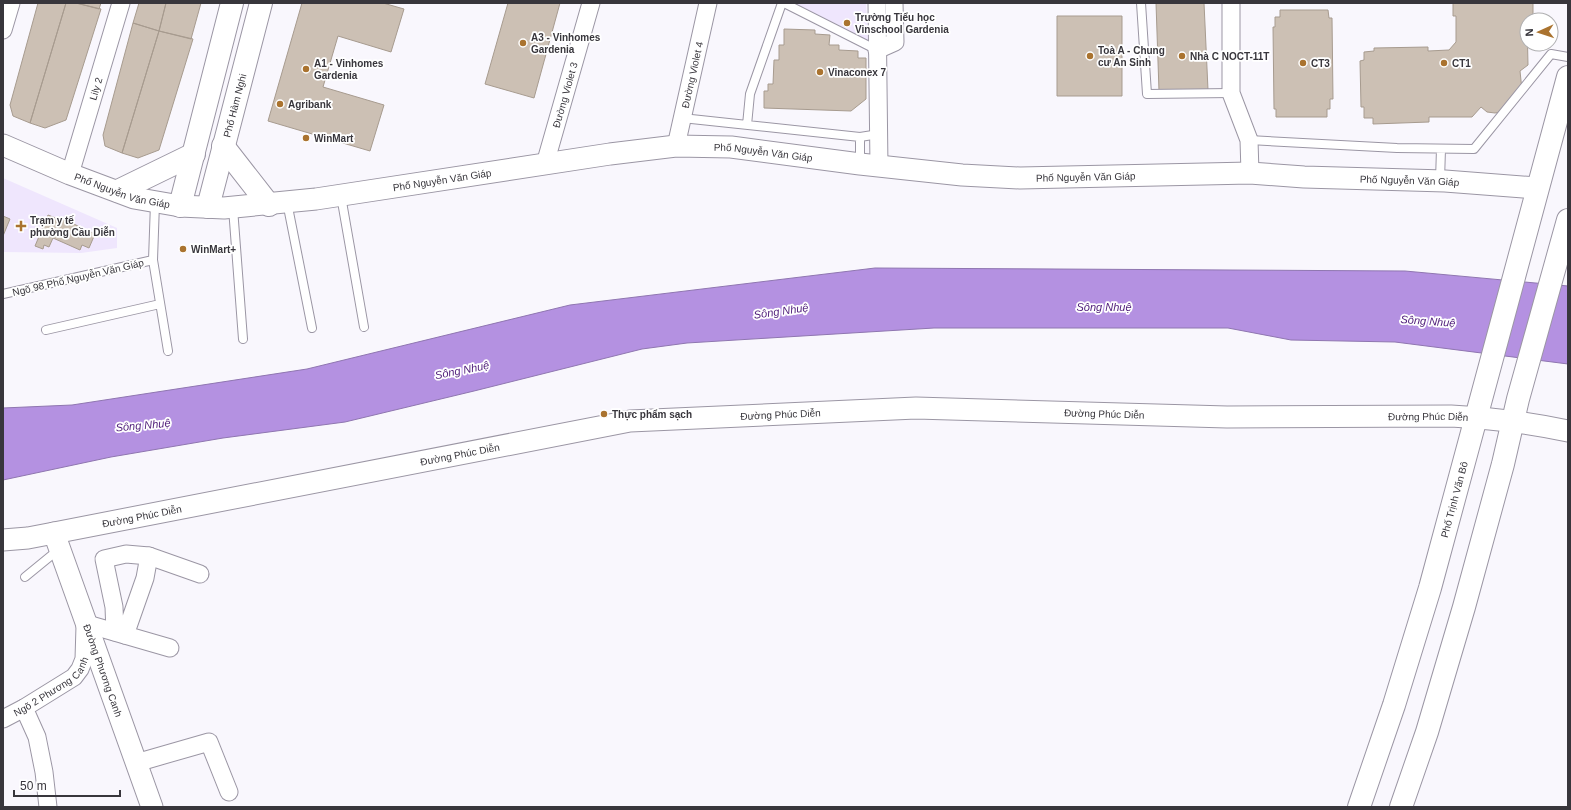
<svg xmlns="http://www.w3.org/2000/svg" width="1571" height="810" viewBox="0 0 1571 810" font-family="Helvetica,sans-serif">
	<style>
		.built { fill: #efe6fd }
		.water { fill: #b491e1; stroke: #8f76b0 }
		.building { fill: #ccc0b4; stroke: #a79b8f }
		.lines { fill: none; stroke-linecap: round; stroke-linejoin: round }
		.service-casing { stroke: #9b96a4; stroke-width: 10 }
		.minor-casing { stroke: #9b96a4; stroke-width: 19 }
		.tertiary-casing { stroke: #9b96a4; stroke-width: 23 }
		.secondary-casing { stroke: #9b96a4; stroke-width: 24 }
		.service { stroke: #fff; stroke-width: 8 }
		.minor { stroke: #fff; stroke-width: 17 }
		.tertiary { stroke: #fff; stroke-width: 21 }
		.secondary { stroke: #fff; stroke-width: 22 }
		.poi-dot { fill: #aa732f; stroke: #fff; stroke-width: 1.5 }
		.labels { text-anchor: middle; stroke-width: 3.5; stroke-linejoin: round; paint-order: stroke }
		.poi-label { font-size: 10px; font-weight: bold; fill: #38363c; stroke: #fff; text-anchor: start }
		.street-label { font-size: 10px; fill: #38363c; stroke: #fff }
		.water-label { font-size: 11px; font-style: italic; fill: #4e1c79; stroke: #fff }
	</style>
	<rect width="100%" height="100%" fill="#f9f7fd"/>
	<path class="built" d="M 787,3 L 866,3 L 868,43 Z
		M 3,178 L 117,228 L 117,248 L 81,253 L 3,252 Z"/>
	<path class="water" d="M 875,268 L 1405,271 L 1568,286 L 1568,364 L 1395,342 L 1291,340 L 1228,328 L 934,328 L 687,343 L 642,349 L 474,391 L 345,422 L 223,438 L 111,457 L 3,480 L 3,408 L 72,405 L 307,369 L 570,305 Z"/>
	<path class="building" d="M 38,3 L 66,3 L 30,123 L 13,116 L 10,105 Z
		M 66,3 L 76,3 L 101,9 L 66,120 L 45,128 L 30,123 Z
		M 76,3 L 101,3 L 99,9 Z
		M 139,3 L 166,3 L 159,31 L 133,23 Z
		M 166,3 L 201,3 L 191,39 L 159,31 Z
		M 302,3 L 383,3 L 404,9 L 391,52 L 338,36 L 323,87 L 384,105 L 370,151 L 268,121 Z
		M 508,3 L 560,3 L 534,98 L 485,84 Z
		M 1156,3 L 1204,3 L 1208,90 L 1159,91 Z
		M 1453,3 L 1533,3 L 1533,17 L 1529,17 L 1529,20 L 1527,20 L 1528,65 L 1520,71 L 1522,90 L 1519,100 L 1515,105 L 1501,112 L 1495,113 L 1487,112 L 1481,107 L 1472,117 L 1429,117 L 1429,122 L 1373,124 L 1373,118 L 1364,118 L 1364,107 L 1361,107 L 1360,61 L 1364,60 L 1364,52 L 1374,51 L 1374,48 L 1428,47 L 1428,51 L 1449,50 L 1456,42 L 1456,16 L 1453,16 Z
		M 1280,10 L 1328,10 L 1329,18 L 1332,18 L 1333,99 L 1330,99 L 1330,109 L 1327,109 L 1327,117 L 1276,117 L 1276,109 L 1274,109 L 1273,27 L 1275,27 L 1275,17 L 1280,17 Z
		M 1057,16 L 1122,16 L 1122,96 L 1057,96 Z
		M 133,23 L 159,31 L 122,153 L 105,146 L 103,135 Z
		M 784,29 L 815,30 L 815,34 L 830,35 L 829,45 L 839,45 L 839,50 L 858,51 L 858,58 L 866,58 L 866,99 L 851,111 L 764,108 L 764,91 L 768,91 L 768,84 L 773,84 L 774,60 L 779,60 L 779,45 L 784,45 Z
		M 159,31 L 193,39 L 159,150 L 138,158 L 122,153 Z
		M 48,215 L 58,219 L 59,217 L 95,234 L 89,248 L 82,245 L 80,250 L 53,238 L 49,247 L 44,245 L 43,249 L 35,246 Z
		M 3,216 L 10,219 L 3,236 Z"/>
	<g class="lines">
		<defs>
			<path id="service" d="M 784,3 L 877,50
				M 1141,3 L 1147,94 L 1231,93
				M 682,118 L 860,137 L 860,164
				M 747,125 L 750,94 L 782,3
				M 860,137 L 879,134
				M 1249,140 L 1397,148 L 1474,149 L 1551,54 L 1568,57
				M 1440,180 L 1441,149
				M 341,196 L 364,327
				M 287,202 L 312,328
				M 155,203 L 153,260 L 168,351
				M 233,208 L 243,339
				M 3,294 L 153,260
				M 46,330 L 160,304
				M 25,577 L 58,550"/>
			<g id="minor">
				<path d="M 877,3 L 879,167"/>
				<path d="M 1231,3 L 1231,93 L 1249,140 L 1250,173"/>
				<path d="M 3,30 L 11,3"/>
				<path d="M 877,50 L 895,42 L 894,3"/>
				<path id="s1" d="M 676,146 L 708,3"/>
				<path id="s2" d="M 545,164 L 591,3"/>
				<path id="s3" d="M 70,174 L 121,3"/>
				<path d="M 149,556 L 200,574"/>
				<path d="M 87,624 L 170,648"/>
				<path d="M 115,632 L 114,607 L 104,559 L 126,554 L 149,556 L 145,578 L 125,635"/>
				<path d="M 24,708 L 37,737 L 44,772 L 48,807"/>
				<path id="s4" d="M 3,719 L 24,708 L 74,677 L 80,669 L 84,659 L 85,626"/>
				<path d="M 136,763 L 209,742 L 229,792"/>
			</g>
			<g id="tertiary">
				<path id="s5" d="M 3,145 L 70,174 L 134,198 L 180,206 L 224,208 L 316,199 L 610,154 L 676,146 L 731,147 L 860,164 L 962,175 L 1020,178 L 1250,173 L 1304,177 L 1445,181 L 1537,188"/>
				<path id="s6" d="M 54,533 L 152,807"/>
				<path id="s7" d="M 3,540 L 28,538 L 54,533 L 630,421 L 916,408 L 1227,417 L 1451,416 C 1490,418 1530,423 1568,431"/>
			</g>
			<g id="secondary">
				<path d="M 223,146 L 269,205"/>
				<path d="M 118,191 L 194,154"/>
				<path d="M 180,206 L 232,3"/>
				<path id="s8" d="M 208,207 L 261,3"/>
				<path id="s9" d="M 1359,807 L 1394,705 L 1430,588 L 1568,77"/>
				<path d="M 1401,807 L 1427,732 L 1464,607 L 1503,464 L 1518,399 L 1568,220"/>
			</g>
		</defs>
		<use href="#service" class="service-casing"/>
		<use href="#minor" class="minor-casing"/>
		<use href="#tertiary" class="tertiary-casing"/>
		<use href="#secondary" class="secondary-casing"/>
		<use href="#service" class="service"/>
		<use href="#minor" class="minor"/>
		<use href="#tertiary" class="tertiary"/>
		<use href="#secondary" class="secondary"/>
	</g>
	<g class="poi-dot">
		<circle cx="847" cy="23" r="4"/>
		<circle cx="523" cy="43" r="4"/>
		<circle cx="1090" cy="56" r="4"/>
		<circle cx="1182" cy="56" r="4"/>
		<circle cx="1303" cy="63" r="4"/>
		<circle cx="1444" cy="63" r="4"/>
		<circle cx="306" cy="69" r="4"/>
		<circle cx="820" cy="72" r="4"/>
		<circle cx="280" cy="104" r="4"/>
		<circle cx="306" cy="138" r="4"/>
		<path d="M19 220h4v4h4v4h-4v4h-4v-4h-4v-4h4z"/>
		<circle cx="183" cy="249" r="4"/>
		<circle cx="604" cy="414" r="4"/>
	</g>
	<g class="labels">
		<g class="poi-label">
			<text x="855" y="21">Trường Tiểu học<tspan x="855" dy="12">Vinschool Gardenia</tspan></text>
			<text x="531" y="41">A3 - Vinhomes<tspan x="531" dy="12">Gardenia</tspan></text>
			<text x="1098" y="54">Toà A - Chung<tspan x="1098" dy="12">cư An Sinh</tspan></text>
			<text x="1190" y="60">Nhà C NOCT-11T</text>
			<text x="314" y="67">A1 - Vinhomes<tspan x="314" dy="12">Gardenia</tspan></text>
			<text x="1311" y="67">CT3</text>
			<text x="1452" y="67">CT1</text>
			<text x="828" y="76">Vinaconex 7</text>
			<text x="288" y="108">Agribank</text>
			<text x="314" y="142">WinMart</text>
			<text x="30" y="224">Trạm y tế<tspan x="30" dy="12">phường Cầu Diễn</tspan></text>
			<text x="191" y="253">WinMart+</text>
			<text x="612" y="418">Thực phẩm sạch</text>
		</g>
		<g class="street-label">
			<text dy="4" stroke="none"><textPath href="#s1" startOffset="73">Đường Violet 4</textPath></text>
			<text dy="4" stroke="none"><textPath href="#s3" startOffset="89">Lily 2</textPath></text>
			<text dy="4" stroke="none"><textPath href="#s2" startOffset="72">Đường Violet 3</textPath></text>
			<text dy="4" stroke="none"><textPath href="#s8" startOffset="105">Phố Hàm Nghi</textPath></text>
			<text dy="4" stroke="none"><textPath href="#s5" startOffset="776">Phố Nguyễn Văn Giáp</textPath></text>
			<text dy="4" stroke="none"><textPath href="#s5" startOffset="1100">Phố Nguyễn Văn Giáp</textPath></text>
			<text dy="4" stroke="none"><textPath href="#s5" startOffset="452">Phố Nguyễn Văn Giáp</textPath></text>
			<text dy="4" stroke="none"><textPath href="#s5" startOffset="1424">Phố Nguyễn Văn Giáp</textPath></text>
			<text dy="4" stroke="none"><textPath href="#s5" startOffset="128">Phố Nguyễn Văn Giáp</textPath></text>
			<text transform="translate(78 277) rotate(-13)" y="4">Ngõ 98 Phố Nguyễn Văn Giáp</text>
			<text dy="4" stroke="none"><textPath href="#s7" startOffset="789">Đường Phúc Diễn</textPath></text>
			<text dy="4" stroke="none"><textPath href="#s7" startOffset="1113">Đường Phúc Diễn</textPath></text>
			<text dy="4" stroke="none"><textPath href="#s7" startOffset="1437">Đường Phúc Diễn</textPath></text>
			<text dy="4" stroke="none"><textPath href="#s7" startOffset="465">Đường Phúc Diễn</textPath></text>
			<text dy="4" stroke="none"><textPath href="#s9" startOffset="322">Phố Trịnh Văn Bô</textPath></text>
			<text dy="4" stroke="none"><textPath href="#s7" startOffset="141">Đường Phúc Diễn</textPath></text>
			<text dy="4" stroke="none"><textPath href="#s6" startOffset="146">Đường Phương Canh</textPath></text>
			<text dy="4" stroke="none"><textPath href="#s4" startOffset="59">Ngõ 2 Phương Canh</textPath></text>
		</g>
		<g class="water-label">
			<text x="1104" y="311">Sông Nhuệ</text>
			<text transform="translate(781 311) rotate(-8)" y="4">Sông Nhuệ</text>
			<text transform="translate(1428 321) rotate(4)" y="4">Sông Nhuệ</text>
			<text transform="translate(462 370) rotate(-11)" y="4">Sông Nhuệ</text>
			<text transform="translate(143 425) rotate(-5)" y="4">Sông Nhuệ</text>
		</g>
	</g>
	<rect width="1571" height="810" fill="none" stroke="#38363c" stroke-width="8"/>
	<g transform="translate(1539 32) rotate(267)"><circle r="19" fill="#ffffff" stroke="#afafb1"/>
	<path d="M0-3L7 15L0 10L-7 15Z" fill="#aa732f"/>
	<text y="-6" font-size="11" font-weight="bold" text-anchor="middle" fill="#38363c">N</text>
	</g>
	<path d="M14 790v6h106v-6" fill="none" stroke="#38363c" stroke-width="2"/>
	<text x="20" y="790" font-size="12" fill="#38363c" stroke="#ffffff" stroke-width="3" paint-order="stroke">50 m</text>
</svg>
